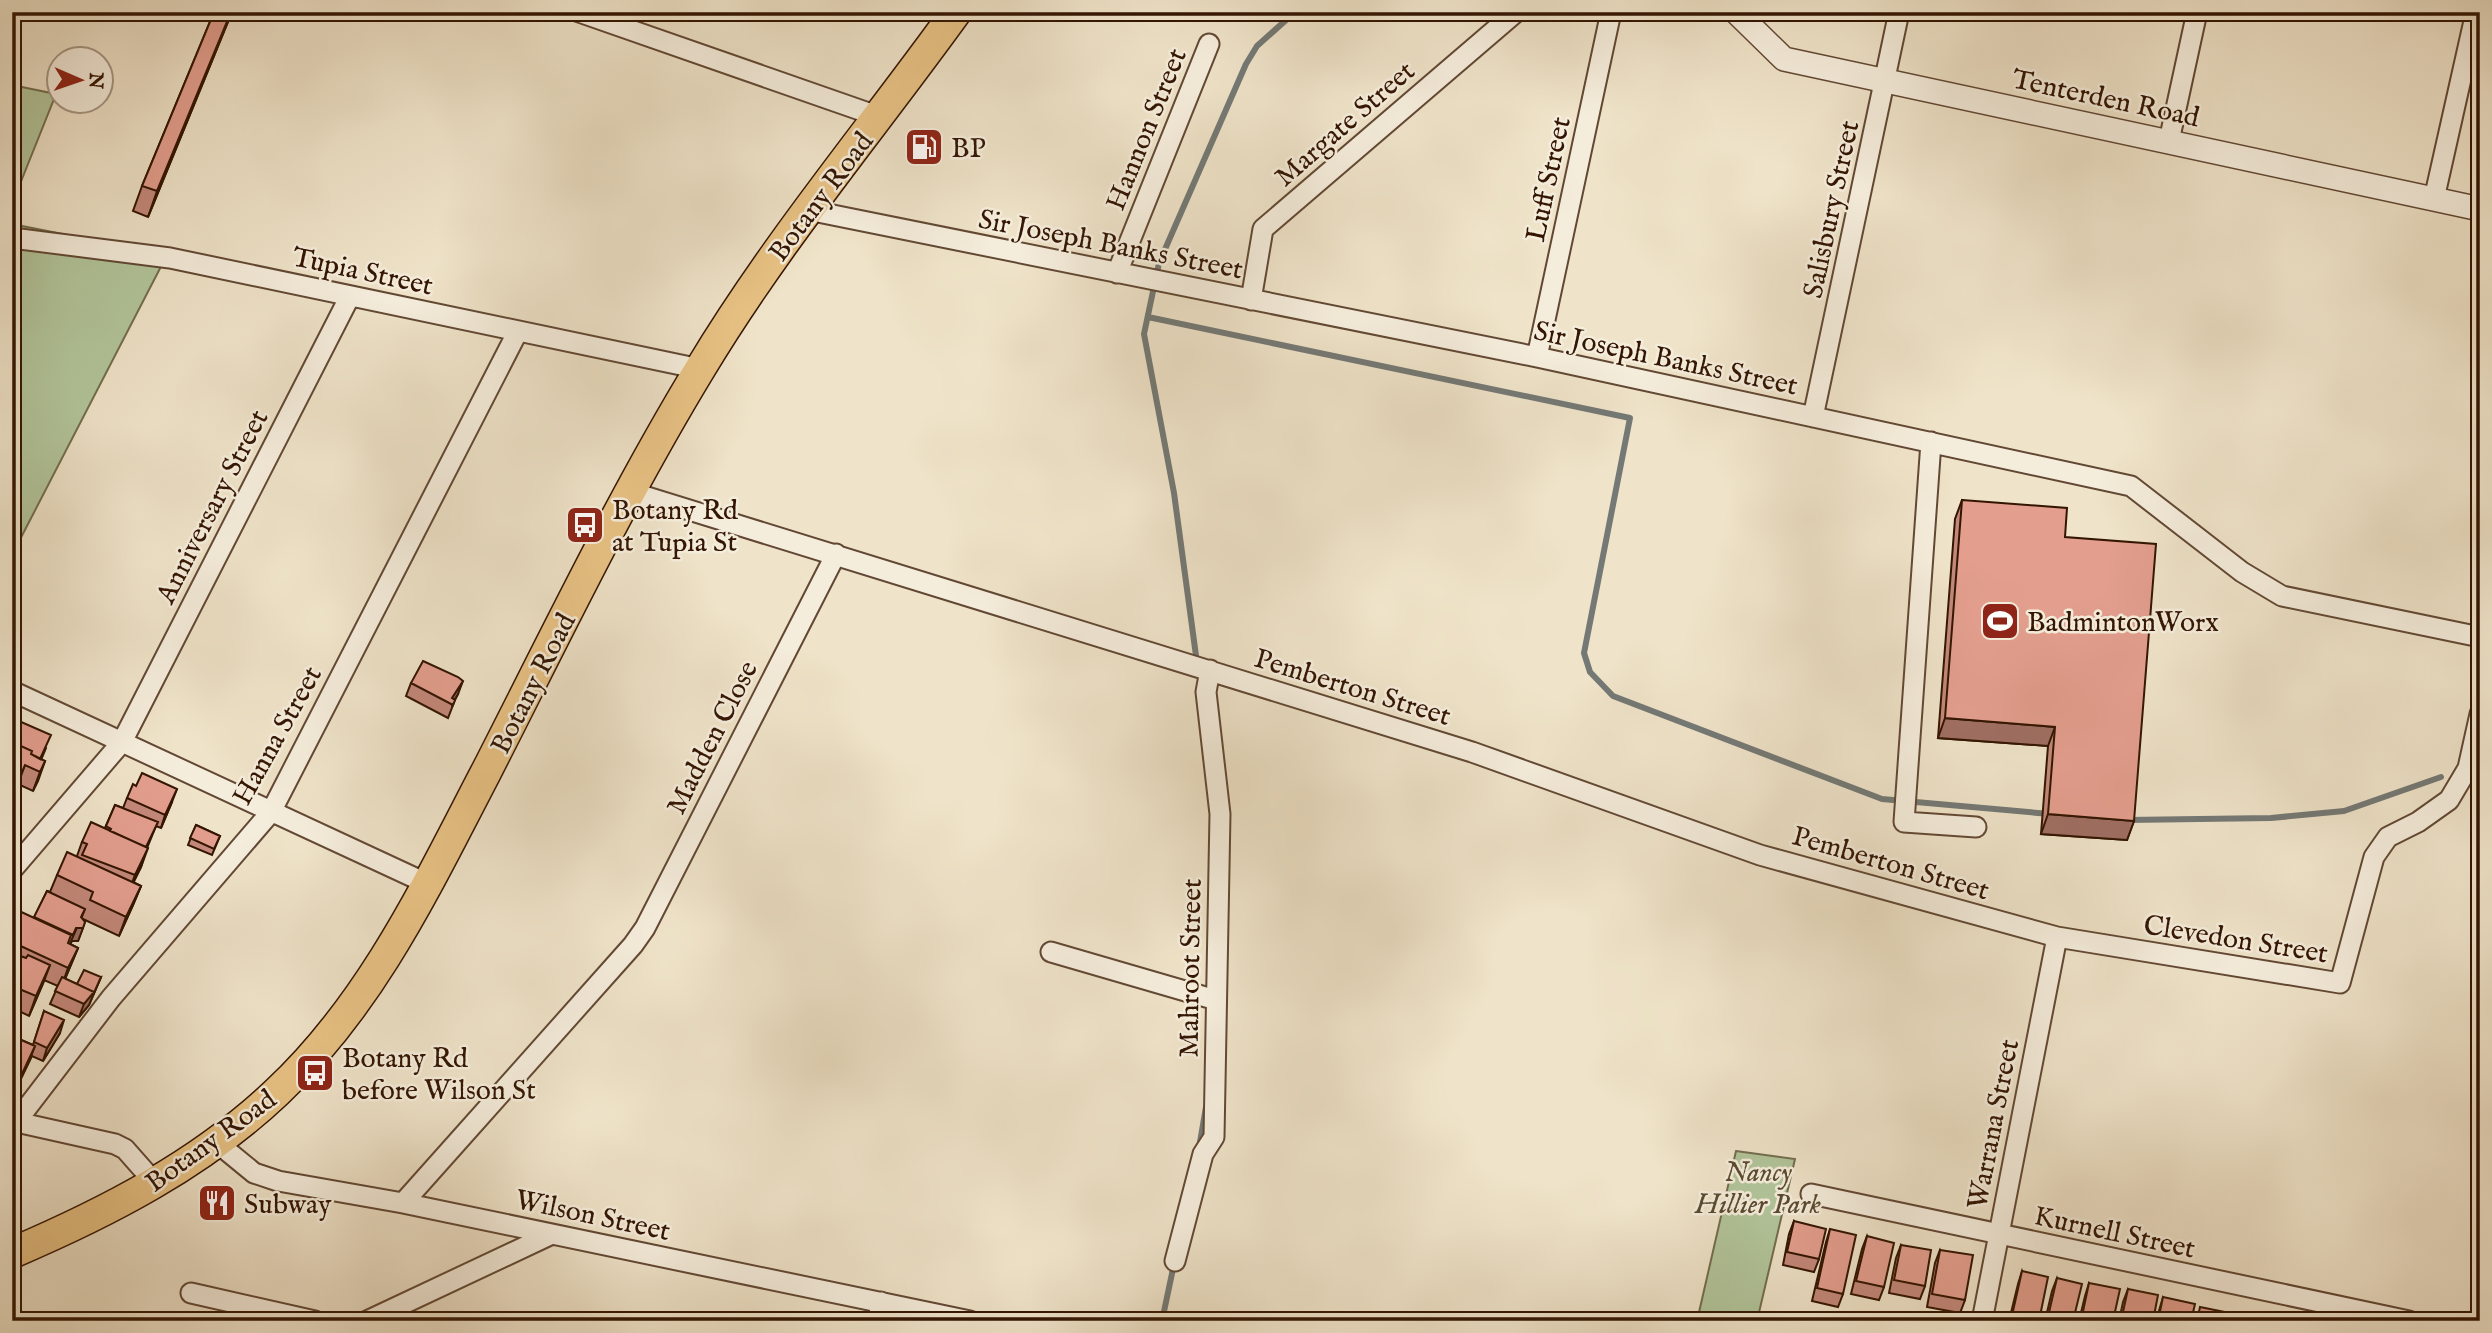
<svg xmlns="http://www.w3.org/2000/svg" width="2492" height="1333" viewBox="0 0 2492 1333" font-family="'IM FELL English',serif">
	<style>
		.green { fill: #b2c59b; stroke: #726d4e; stroke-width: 2 }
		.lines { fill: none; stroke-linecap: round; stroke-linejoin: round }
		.stream { stroke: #747975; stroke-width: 6 }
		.minor-casing { stroke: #624834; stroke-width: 23 }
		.tertiary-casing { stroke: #624834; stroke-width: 26 }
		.primary-casing { stroke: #331502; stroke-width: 33 }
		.minor { stroke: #f5eddc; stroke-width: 19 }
		.tertiary { stroke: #f5eddc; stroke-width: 23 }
		.primary { stroke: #e8c284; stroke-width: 30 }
		.wall { fill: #c3887a; stroke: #331502; stroke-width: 2 }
		.shaded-wall { fill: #9f6f63; stroke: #331502; stroke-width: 2 }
		.building { fill: #e39e8e; stroke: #331502; stroke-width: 2 }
		.labels { text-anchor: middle; stroke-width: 5; stroke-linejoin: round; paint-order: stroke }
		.street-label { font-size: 28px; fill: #331502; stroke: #f5eddc }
		.poi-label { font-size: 28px; fill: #331502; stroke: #f5eddc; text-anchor: start }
		.park-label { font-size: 28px; font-style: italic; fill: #594a30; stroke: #f5eddc }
	</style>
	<rect width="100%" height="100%" fill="#efe3c9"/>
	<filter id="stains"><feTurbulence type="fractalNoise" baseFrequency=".00286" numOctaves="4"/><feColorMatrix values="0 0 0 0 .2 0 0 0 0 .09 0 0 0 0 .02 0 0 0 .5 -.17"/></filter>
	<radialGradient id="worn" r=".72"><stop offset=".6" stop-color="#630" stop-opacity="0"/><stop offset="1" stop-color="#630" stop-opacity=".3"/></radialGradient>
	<path class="green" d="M 12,85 L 56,94 L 12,204 Z
		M 12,224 L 118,245 L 169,251 L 12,555 Z
		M 1736,1151 L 1795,1159 L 1757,1321 L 1697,1321 Z"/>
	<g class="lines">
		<path class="stream" d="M 1148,317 L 1630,418 L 1584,653 L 1590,672 L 1613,696 L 1882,799 L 2050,814
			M 1197,663 L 1174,493 L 1144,334 L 1159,263 L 1246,64 L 1257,46 L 1295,12
			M 2127,820 L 2271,818 L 2344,811 L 2441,777
			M 1199,1148 L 1206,1107
			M 1162,1321 L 1174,1264"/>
		<defs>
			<path id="minor" d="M 579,12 L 880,117
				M 2169,141 L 2197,12
				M 2434,199 L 2476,12
				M 808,210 L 1537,357 L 2131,486 L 2242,572 L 2282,596 L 2480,637
				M 12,238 L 170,258 L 700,369
				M 1117,273 L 1209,44
				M 1251,300 L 1263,229 L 1516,12
				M 1537,357 L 1611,12
				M 1813,417 L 1899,12
				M 1931,442 L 1904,822 L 1976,827
				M 631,492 L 1472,752 L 1760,855 L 2057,937 L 2340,983 L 2374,857 L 2388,837 L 2418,822 L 2449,800 L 2468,768 L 2480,714
				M 12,691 L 428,884
				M 12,870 L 122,742 L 350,296
				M 1051,952 L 1216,1000
				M 12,1121 L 115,1144 L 125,1149 L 155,1183
				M 16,1122 L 111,998 L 271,812 L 518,331
				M 215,1141 L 254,1173 L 278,1181 L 403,1203 L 970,1321
				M 1811,1194 L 2409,1321
				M 403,1203 L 633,945 L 645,928 L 836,554
				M 1175,1261 L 1203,1154 L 1214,1137 L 1220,814 L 1206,692 L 1210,670
				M 191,1293 L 315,1321
				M 367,1321 L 552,1234
				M 878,1321 L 881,1302
				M 1982,1321 L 2057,937"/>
			<path id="tertiary" d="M 1736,12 L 1784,59 L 2480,209"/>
			<path id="primary" d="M 12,1253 C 108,1212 201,1164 277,1092 C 372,1003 427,885 486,772 C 555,637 621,499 700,369 C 775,244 870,131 956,12"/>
		</defs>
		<use href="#minor" class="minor-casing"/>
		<use href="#tertiary" class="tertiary-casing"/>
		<use href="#primary" class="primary-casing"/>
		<use href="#minor" class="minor"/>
		<use href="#tertiary" class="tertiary"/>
		<use href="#primary" class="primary"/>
	</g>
	<path class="wall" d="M 214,12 L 232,12 L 148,217 L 133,211 L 142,186 Z
		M 1962,500 L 2065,537 L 2134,821 L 2127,840 L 2041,834 L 2048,746 L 1938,738 L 1955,519 Z
		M 411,683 L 458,694 L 455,700 L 448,718 L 406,696 Z
		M 12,718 L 46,748 L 41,760 L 45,761 L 33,791 L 18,784 L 12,797 Z
		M 127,798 L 172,802 L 161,828 L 156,826 L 147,848 L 141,867 L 133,882 L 141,886 L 133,905 L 119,936 L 83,919 L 85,922 L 78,941 L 72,941 L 70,944 L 78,948 L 65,979 L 77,984 L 101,977 L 89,1005 L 79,1017 L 50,1004 L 58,986 L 44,980 L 29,1016 L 15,1009 L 12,1015 L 12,921 L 34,918 L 47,891 L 50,892 L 57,875 L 77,856 L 82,842 L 105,828 L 115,805 L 123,808 Z
		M 196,825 L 220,836 L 212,855 L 188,845 Z
		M 44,1011 L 60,1033 L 43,1061 L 32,1056 L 16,1089 L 12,1087 L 12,1036 L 33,1045 Z
		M 1794,1221 L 1819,1259 L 1814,1272 L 1783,1265 L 1789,1234 Z
		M 1830,1229 L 1843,1294 L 1838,1307 L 1812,1301 L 1826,1242 Z
		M 1867,1236 L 1884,1287 L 1879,1300 L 1851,1294 L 1862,1249 Z
		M 1901,1245 L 1925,1286 L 1920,1299 L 1889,1293 L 1896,1258 Z
		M 1940,1250 L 1965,1300 L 1960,1313 L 1927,1307 L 1935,1263 Z
		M 2022,1271 L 2039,1321 L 2009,1321 L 2018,1284 Z
		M 2057,1278 L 2073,1321 L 2045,1321 L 2052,1291 Z
		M 2089,1283 L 2113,1321 L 2079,1321 L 2085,1296 Z
		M 2128,1289 L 2153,1321 L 2119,1321 L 2123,1302 Z
		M 2163,1297 L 2191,1321 L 2156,1321 Z"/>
	<path class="shaded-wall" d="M 231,12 L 232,12 L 148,217 L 157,191 Z
		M 463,681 L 458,694 L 452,704 L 452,698 Z
		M 1945,718 L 2055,727 L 2048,746 L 1938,738 Z
		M 45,761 L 38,781 L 33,791 L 40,772 Z
		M 25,765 L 18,784 L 12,797 L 18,781 Z
		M 177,789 L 172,802 L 161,828 L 165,815 Z
		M 2048,814 L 2134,821 L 2127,840 L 2041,834 Z
		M 148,848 L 141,867 L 128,894 L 135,875 Z
		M 141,886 L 133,905 L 119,936 L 126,917 Z
		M 85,909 L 80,922 L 83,928 L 78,941 L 72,941 L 68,948 Z
		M 78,948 L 70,967 L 61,988 L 68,968 Z
		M 50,965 L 43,984 L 29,1016 L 36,996 Z
		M 101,977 L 89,1005 L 79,1017 L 84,1004 Z
		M 64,1020 L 60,1033 L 43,1061 L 47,1048 Z
		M 35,1046 L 30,1059 L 16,1089 L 21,1076 Z"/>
	<path class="building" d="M 214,12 L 231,12 L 157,191 L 142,186 Z
		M 1962,500 L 2067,508 L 2065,537 L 2156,544 L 2134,821 L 2048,814 L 2055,727 L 1945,718 Z
		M 423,661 L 458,677 L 463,681 L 452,698 L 455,700 L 453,705 L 411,683 Z
		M 12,718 L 51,735 L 40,759 L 31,754 L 32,751 L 12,742 Z
		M 12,742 L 32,751 L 31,754 L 45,761 L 40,772 L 25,765 L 18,781 L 12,778 Z
		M 142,773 L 177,789 L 165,815 L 127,798 L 133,784 L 136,786 Z
		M 115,805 L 158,822 L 146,847 L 110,831 L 111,829 L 106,826 Z
		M 91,822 L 148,848 L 135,875 L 82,855 L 87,844 L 82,842 Z
		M 196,825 L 220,836 L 214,849 L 190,838 Z
		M 67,852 L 141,886 L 126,917 L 90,900 L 93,892 L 57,875 Z
		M 47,891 L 85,909 L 81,917 L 85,922 L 83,928 L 76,928 L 73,935 L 34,917 Z
		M 17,910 L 71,935 L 68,943 L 78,948 L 68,968 L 12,942 L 12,921 Z
		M 12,953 L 26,958 L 28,955 L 50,965 L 36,996 L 12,986 Z
		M 84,970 L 101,977 L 93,995 L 94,992 L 77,984 Z
		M 62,977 L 94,992 L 84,1004 L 55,991 Z
		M 12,996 L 19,999 L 12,1013 Z
		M 44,1011 L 64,1020 L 47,1048 L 34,1042 Z
		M 12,1036 L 35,1046 L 21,1076 L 12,1072 Z
		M 1794,1221 L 1826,1229 L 1819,1259 L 1787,1252 Z
		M 1830,1229 L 1856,1235 L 1843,1294 L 1817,1288 Z
		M 1867,1236 L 1894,1243 L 1884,1287 L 1856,1281 Z
		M 1901,1245 L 1931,1250 L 1925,1286 L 1894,1280 Z
		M 1940,1250 L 1973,1255 L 1965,1300 L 1932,1294 Z
		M 2022,1271 L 2048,1277 L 2039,1321 L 2017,1321 L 2011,1320 Z
		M 2057,1278 L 2082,1284 L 2073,1321 L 2047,1321 Z
		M 2089,1283 L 2120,1289 L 2113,1321 L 2081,1321 Z
		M 2128,1289 L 2158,1295 L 2153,1321 L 2121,1321 Z
		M 2163,1297 L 2195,1304 L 2191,1321 L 2158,1321 Z
		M 2200,1307 L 2230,1313 L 2229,1321 L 2197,1321 Z
		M 2237,1313 L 2267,1318 L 2266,1321 L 2235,1321 Z
		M 2273,1315 L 2302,1321 L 2272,1321 Z"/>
	<defs>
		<symbol id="fuel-square" viewBox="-11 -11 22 22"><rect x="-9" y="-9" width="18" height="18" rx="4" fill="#8f2418" stroke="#f5eddc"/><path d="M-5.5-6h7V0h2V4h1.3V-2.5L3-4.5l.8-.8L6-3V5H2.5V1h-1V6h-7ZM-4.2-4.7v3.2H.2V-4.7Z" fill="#fff"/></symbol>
		<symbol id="bus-square" viewBox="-11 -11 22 22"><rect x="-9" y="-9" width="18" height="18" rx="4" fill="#8f2418" stroke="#f5eddc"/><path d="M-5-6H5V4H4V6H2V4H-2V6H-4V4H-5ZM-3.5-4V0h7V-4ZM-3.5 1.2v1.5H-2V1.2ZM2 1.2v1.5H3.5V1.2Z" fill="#fff"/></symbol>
		<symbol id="stadium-square" viewBox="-11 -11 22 22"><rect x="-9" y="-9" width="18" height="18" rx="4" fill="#8f2418" stroke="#f5eddc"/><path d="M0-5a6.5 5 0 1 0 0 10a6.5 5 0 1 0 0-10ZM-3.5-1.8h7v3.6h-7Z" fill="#fff"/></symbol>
		<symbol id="restaurant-square" viewBox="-11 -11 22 22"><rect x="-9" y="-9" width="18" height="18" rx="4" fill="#8f2418" stroke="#f5eddc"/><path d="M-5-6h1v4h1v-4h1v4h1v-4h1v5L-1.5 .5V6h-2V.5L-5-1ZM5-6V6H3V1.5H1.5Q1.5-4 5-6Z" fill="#fff"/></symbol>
	</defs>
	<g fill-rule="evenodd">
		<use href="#fuel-square" x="902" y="125" width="44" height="44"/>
		<use href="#bus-square" x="563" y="503" width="44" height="44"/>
		<use href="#stadium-square" x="1978" y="599" width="44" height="44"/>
		<use href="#bus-square" x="293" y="1051" width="44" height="44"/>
		<use href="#restaurant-square" x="195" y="1181" width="44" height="44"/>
	</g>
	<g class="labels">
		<g class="street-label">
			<text transform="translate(2106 97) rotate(12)" y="10">Tenterden Road</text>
			<text transform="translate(1344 123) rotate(-41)" y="10">Margate Street</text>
			<text transform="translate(1145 129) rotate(-68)" y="10">Hannon Street</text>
			<text transform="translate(1547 179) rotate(-78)" y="10">Luff Street</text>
			<text transform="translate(820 196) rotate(-53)" y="10">Botany Road</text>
			<text transform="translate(1830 209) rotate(-78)" y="10">Salisbury Street</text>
			<text transform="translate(1111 243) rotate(11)" y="10">Sir Joseph Banks Street</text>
			<text transform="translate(363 270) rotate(12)" y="10">Tupia Street</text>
			<text transform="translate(1666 357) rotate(12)" y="10">Sir Joseph Banks Street</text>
			<text transform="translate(211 506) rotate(-63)" y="10">Anniversary Street</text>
			<text transform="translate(532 683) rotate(-63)" y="10">Botany Road</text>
			<text transform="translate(1353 686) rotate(17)" y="10">Pemberton Street</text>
			<text transform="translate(276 735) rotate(-61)" y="10">Hanna Street</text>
			<text transform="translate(711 737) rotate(-63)" y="10">Madden Close</text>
			<text transform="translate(1891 862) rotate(16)" y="10">Pemberton Street</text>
			<text transform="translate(2236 938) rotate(9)" y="10">Clevedon Street</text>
			<text transform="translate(1189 968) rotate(-89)" y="10">Mahroot Street</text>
			<text transform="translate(1992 1124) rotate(-79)" y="10">Warrana Street</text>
			<text transform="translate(210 1140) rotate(-36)" y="10">Botany Road</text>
			<text transform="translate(593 1214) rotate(12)" y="10">Wilson Street</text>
			<text transform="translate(2115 1231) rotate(12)" y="10">Kurnell Street</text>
		</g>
		<g class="poi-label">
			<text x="951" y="157">BP</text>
			<text x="612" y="519">Botany Rd<tspan x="612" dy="32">at Tupia St</tspan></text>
			<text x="2027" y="631">BadmintonWorx</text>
			<text x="342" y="1067">Botany Rd<tspan x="342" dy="32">before Wilson St</tspan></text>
			<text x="244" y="1213">Subway</text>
		</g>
		<g class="park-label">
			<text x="1758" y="1181">Nancy<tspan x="1758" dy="32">Hillier Park</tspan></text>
		</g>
	</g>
	<rect width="2492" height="1333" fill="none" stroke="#efe3c9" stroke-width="42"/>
	<rect x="14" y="14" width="2464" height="1305" fill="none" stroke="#331502" stroke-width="3.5"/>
	<rect x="21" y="21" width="2450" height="1291" fill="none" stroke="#331502" stroke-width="2"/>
	<g transform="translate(80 80) rotate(92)"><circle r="33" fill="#f5eddc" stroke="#a79785" stroke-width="2"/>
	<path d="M0-5L12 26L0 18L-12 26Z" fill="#8f2418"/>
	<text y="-10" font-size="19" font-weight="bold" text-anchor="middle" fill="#331502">N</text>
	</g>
	<rect width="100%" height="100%" filter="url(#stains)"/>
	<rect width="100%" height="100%" fill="url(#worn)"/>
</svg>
